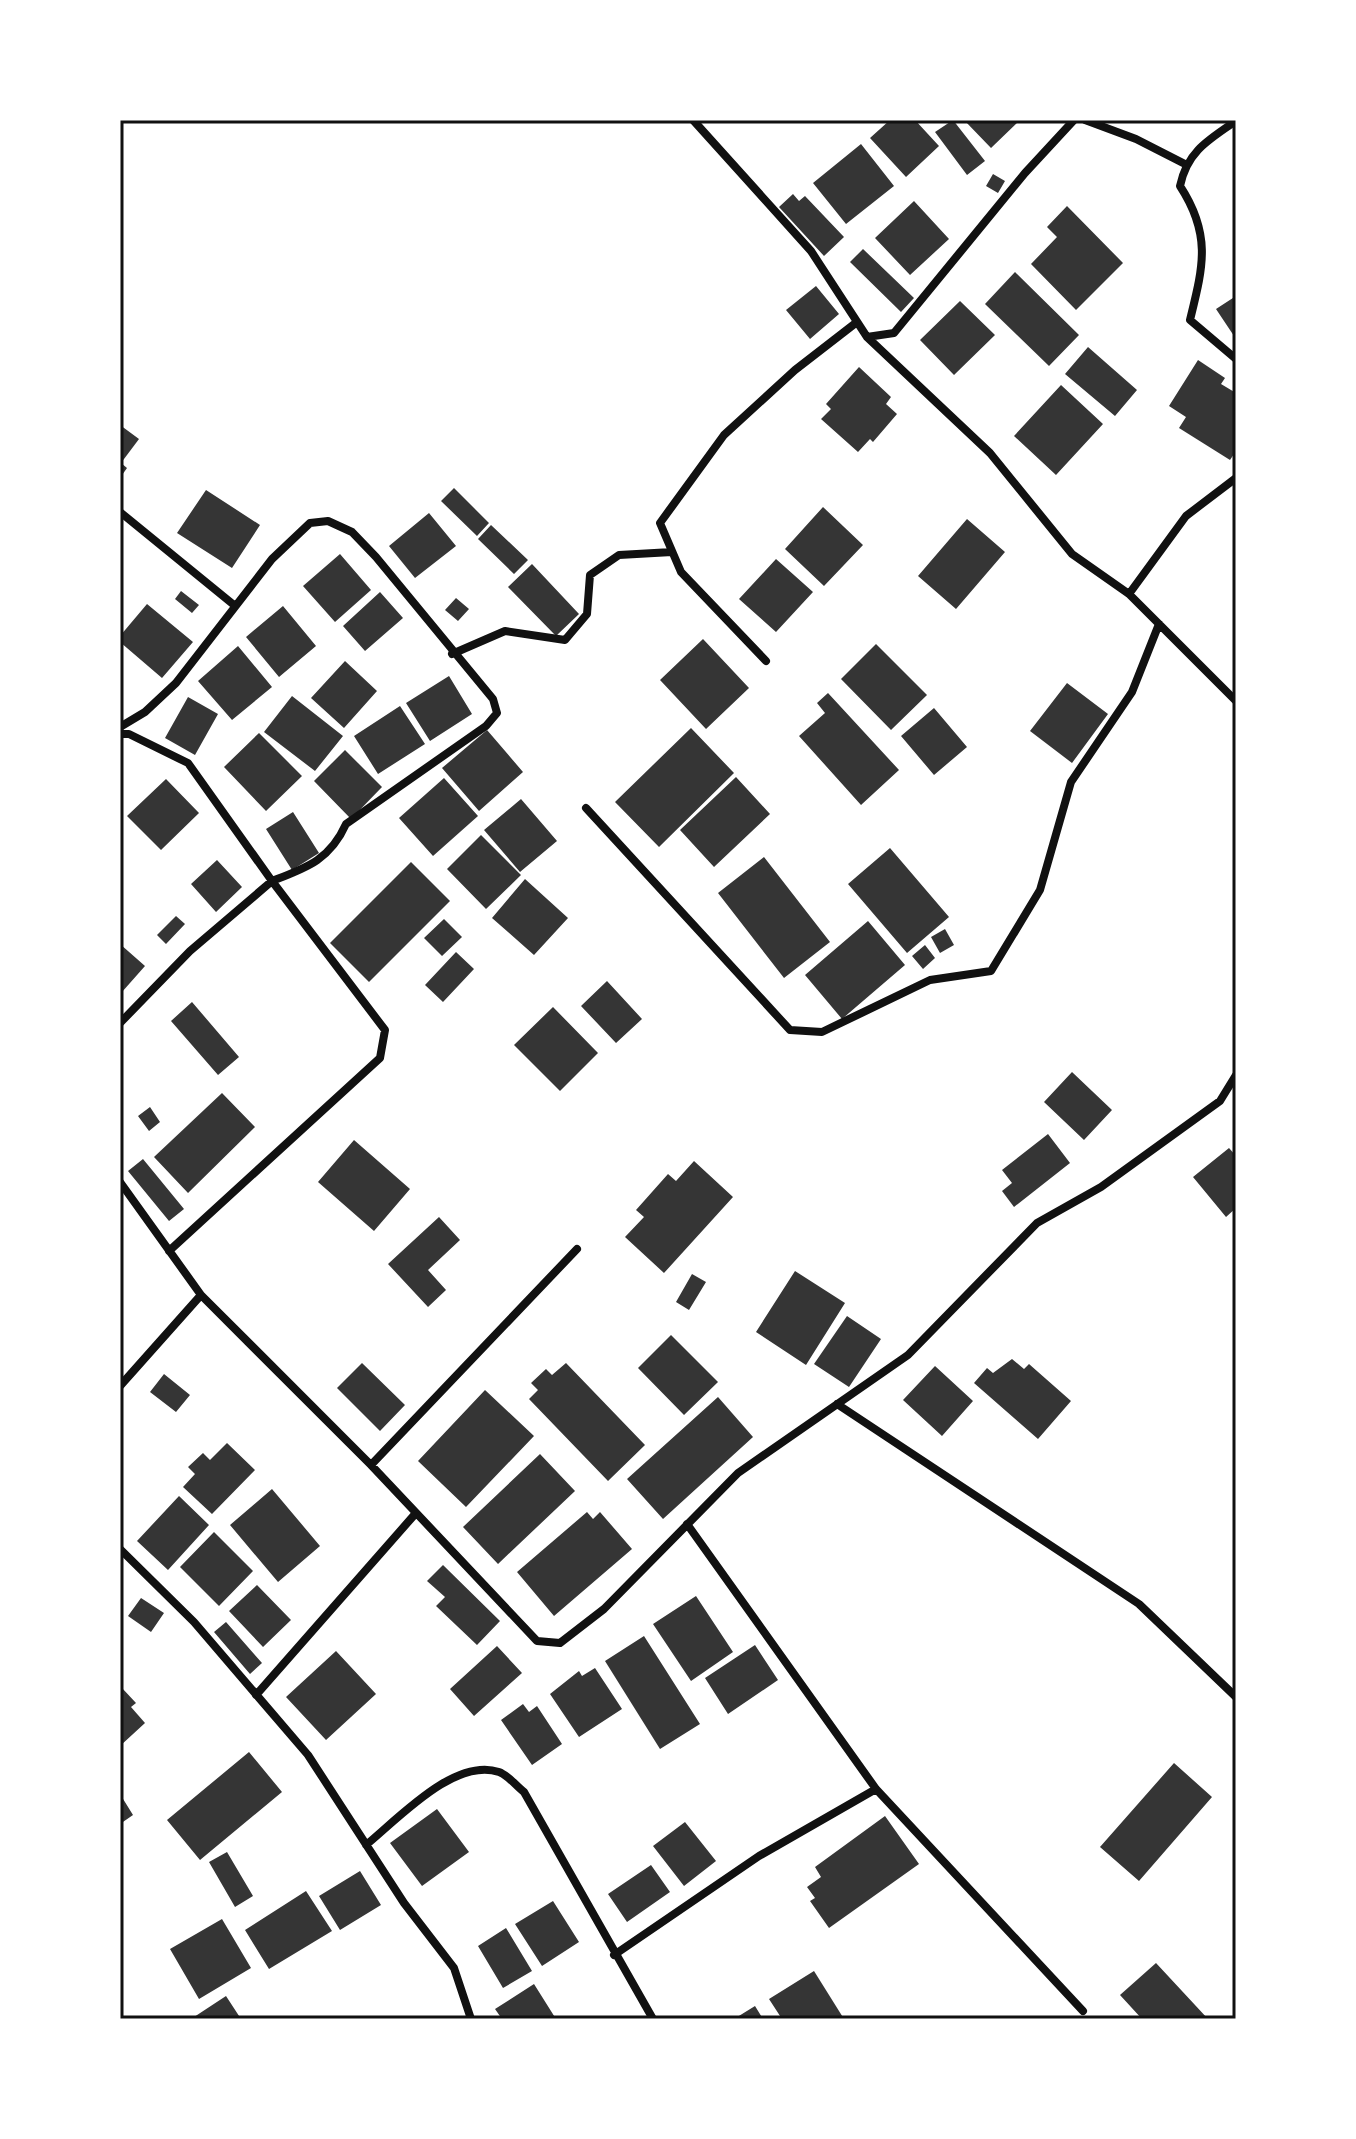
<svg xmlns="http://www.w3.org/2000/svg" width="1356" height="2139" viewBox="0 0 1356 2139" font-family="'Work Sans',sans-serif">
	<style>
		.building { fill: #353535 }
		.lines { fill: none; stroke-linecap: round; stroke-linejoin: round }
		.minor { stroke: #111; stroke-width: 8 }
		.neatline { fill: none; stroke: #111; stroke-width: 3 }
	</style>
	<rect width="100%" height="100%" fill="#fff"/>
	<path class="building" d="M 890,120 L 915,120 L 939,146 L 906,177 L 870,138 Z
		M 953,120 L 985,161 L 967,175 L 935,132 Z
		M 964,120 L 1020,120 L 991,148 Z
		M 861,144 L 894,186 L 846,224 L 813,183 Z
		M 993,174 L 1005,181 L 998,193 L 986,186 Z
		M 793,194 L 799,201 L 805,196 L 844,237 L 824,256 L 779,207 Z
		M 914,201 L 949,239 L 910,275 L 875,238 Z
		M 1067,206 L 1123,263 L 1076,310 L 1031,264 L 1057,237 L 1047,227 Z
		M 863,249 L 914,298 L 901,312 L 850,262 Z
		M 1015,272 L 1079,335 L 1049,366 L 985,304 Z
		M 816,286 L 839,314 L 810,339 L 786,310 Z
		M 1236,296 L 1236,339 L 1216,309 Z
		M 960,301 L 995,335 L 954,375 L 920,340 Z
		M 1088,347 L 1137,390 L 1115,416 L 1065,374 Z
		M 1198,360 L 1225,378 L 1221,384 L 1236,393 L 1236,451 L 1230,460 L 1179,428 L 1186,417 L 1169,406 Z
		M 859,367 L 891,397 L 886,404 L 897,414 L 873,442 L 870,439 L 858,452 L 821,419 L 831,409 L 826,404 Z
		M 1061,385 L 1103,424 L 1056,475 L 1014,436 Z
		M 120,425 L 139,439 L 121,463 L 127,468 L 120,478 Z
		M 454,488 L 489,523 L 477,536 L 441,501 Z
		M 206,490 L 260,525 L 232,568 L 177,533 Z
		M 823,507 L 863,545 L 824,586 L 785,549 Z
		M 429,513 L 456,546 L 415,578 L 389,546 Z
		M 967,519 L 1005,552 L 956,609 L 918,576 Z
		M 491,525 L 528,560 L 514,574 L 478,539 Z
		M 340,554 L 371,590 L 335,622 L 303,586 Z
		M 776,559 L 813,592 L 776,632 L 739,599 Z
		M 532,564 L 579,614 L 556,636 L 508,587 Z
		M 181,591 L 199,605 L 192,613 L 175,599 Z
		M 380,592 L 403,618 L 365,651 L 343,626 Z
		M 456,598 L 469,609 L 458,621 L 445,610 Z
		M 147,604 L 193,642 L 162,678 L 120,642 L 120,636 Z
		M 283,606 L 316,646 L 279,677 L 246,637 Z
		M 703,639 L 749,688 L 706,729 L 660,680 Z
		M 876,644 L 927,695 L 891,730 L 841,679 Z
		M 238,646 L 272,687 L 232,720 L 198,681 Z
		M 345,661 L 377,691 L 344,728 L 311,698 Z
		M 449,676 L 472,714 L 430,741 L 406,703 Z
		M 1067,683 L 1108,714 L 1072,763 L 1030,731 Z
		M 828,693 L 899,770 L 861,805 L 799,736 L 825,713 L 817,703 Z
		M 292,696 L 343,736 L 315,771 L 264,732 Z
		M 188,697 L 218,714 L 195,755 L 165,738 Z
		M 400,706 L 425,744 L 378,774 L 354,736 Z
		M 934,708 L 967,747 L 934,775 L 901,736 Z
		M 691,728 L 734,773 L 659,847 L 615,802 Z
		M 487,730 L 523,772 L 479,811 L 442,768 Z
		M 259,733 L 302,776 L 266,811 L 224,767 Z
		M 345,750 L 382,787 L 351,819 L 314,781 Z
		M 736,777 L 770,814 L 714,867 L 680,830 Z
		M 444,778 L 478,816 L 433,856 L 399,818 Z
		M 166,779 L 199,813 L 161,850 L 127,816 Z
		M 521,799 L 557,841 L 520,872 L 484,830 Z
		M 293,812 L 319,853 L 292,870 L 266,829 Z
		M 481,835 L 521,875 L 486,909 L 447,869 Z
		M 890,848 L 949,917 L 907,953 L 848,884 Z
		M 764,857 L 830,942 L 784,978 L 718,893 Z
		M 217,860 L 242,887 L 216,912 L 191,884 Z
		M 411,862 L 450,901 L 369,982 L 330,943 Z
		M 525,879 L 568,918 L 534,955 L 492,918 Z
		M 176,916 L 185,924 L 166,944 L 157,935 Z
		M 444,919 L 462,937 L 442,956 L 424,938 Z
		M 868,921 L 905,965 L 842,1019 L 805,975 Z
		M 945,929 L 954,945 L 940,953 L 931,937 Z
		M 120,944 L 145,966 L 122,992 L 120,990 Z
		M 925,945 L 935,958 L 923,969 L 912,956 Z
		M 456,952 L 474,969 L 443,1002 L 425,985 Z
		M 607,981 L 642,1019 L 616,1043 L 581,1006 Z
		M 192,1002 L 239,1057 L 218,1075 L 171,1021 Z
		M 553,1007 L 598,1053 L 560,1091 L 514,1045 Z
		M 1072,1072 L 1112,1110 L 1084,1140 L 1044,1102 Z
		M 222,1093 L 255,1127 L 188,1193 L 154,1157 Z
		M 150,1107 L 160,1122 L 149,1131 L 138,1116 Z
		M 1048,1134 L 1070,1163 L 1014,1207 L 1002,1191 L 1012,1183 L 1002,1170 Z
		M 354,1140 L 410,1189 L 374,1231 L 318,1182 Z
		M 1229,1148 L 1236,1156 L 1236,1208 L 1226,1217 L 1193,1177 Z
		M 143,1159 L 184,1209 L 169,1221 L 128,1171 Z
		M 694,1161 L 733,1197 L 664,1273 L 625,1237 L 644,1217 L 636,1210 L 668,1174 L 676,1181 Z
		M 439,1217 L 460,1240 L 428,1270 L 446,1290 L 428,1307 L 388,1264 Z
		M 795,1271 L 845,1303 L 806,1365 L 756,1332 Z
		M 692,1274 L 706,1282 L 689,1310 L 676,1302 Z
		M 847,1316 L 881,1339 L 849,1387 L 814,1364 Z
		M 671,1335 L 718,1382 L 684,1415 L 638,1368 Z
		M 1012,1359 L 1024,1369 L 1029,1364 L 1071,1401 L 1038,1439 L 974,1383 L 987,1368 L 993,1373 Z
		M 362,1363 L 405,1405 L 380,1431 L 337,1388 Z
		M 566,1363 L 645,1445 L 608,1481 L 529,1399 L 538,1390 L 531,1383 L 546,1369 L 552,1375 Z
		M 935,1366 L 973,1401 L 942,1436 L 903,1400 Z
		M 164,1374 L 190,1395 L 176,1412 L 150,1392 Z
		M 485,1390 L 534,1436 L 466,1507 L 418,1461 Z
		M 718,1397 L 753,1437 L 663,1519 L 627,1479 Z
		M 227,1443 L 255,1470 L 212,1514 L 183,1487 L 195,1474 L 188,1467 L 203,1453 L 210,1460 Z
		M 540,1454 L 575,1491 L 498,1564 L 463,1527 Z
		M 272,1489 L 320,1546 L 278,1582 L 230,1525 Z
		M 179,1496 L 209,1525 L 168,1570 L 137,1541 Z
		M 587,1512 L 593,1519 L 600,1512 L 632,1549 L 554,1616 L 517,1572 Z
		M 214,1532 L 253,1571 L 219,1606 L 180,1567 Z
		M 443,1565 L 500,1621 L 477,1645 L 436,1606 L 445,1597 L 427,1581 Z
		M 257,1585 L 291,1620 L 263,1647 L 229,1611 Z
		M 696,1596 L 733,1652 L 691,1681 L 653,1624 Z
		M 141,1598 L 164,1613 L 151,1632 L 128,1616 Z
		M 226,1622 L 262,1663 L 250,1674 L 214,1632 Z
		M 644,1636 L 700,1724 L 660,1749 L 605,1661 Z
		M 755,1645 L 778,1680 L 728,1714 L 705,1678 Z
		M 497,1646 L 522,1673 L 474,1716 L 450,1689 Z
		M 336,1651 L 376,1694 L 326,1740 L 286,1697 Z
		M 595,1668 L 622,1709 L 579,1737 L 550,1694 L 579,1671 L 582,1676 Z
		M 122,1688 L 136,1703 L 131,1707 L 145,1723 L 120,1746 Z
		M 523,1704 L 529,1712 L 537,1706 L 562,1744 L 532,1765 L 501,1720 Z
		M 249,1752 L 282,1792 L 200,1860 L 167,1820 Z
		M 1174,1763 L 1212,1797 L 1139,1881 L 1100,1847 Z
		M 120,1794 L 133,1815 L 120,1824 Z
		M 437,1809 L 469,1852 L 422,1886 L 390,1843 Z
		M 885,1816 L 919,1864 L 829,1928 L 810,1901 L 815,1898 L 807,1887 L 821,1877 L 815,1867 Z
		M 685,1822 L 716,1861 L 684,1886 L 653,1846 Z
		M 227,1852 L 253,1896 L 235,1907 L 209,1862 Z
		M 651,1865 L 670,1892 L 627,1922 L 608,1894 Z
		M 360,1871 L 381,1905 L 340,1930 L 319,1896 Z
		M 306,1891 L 332,1931 L 269,1969 L 245,1930 Z
		M 553,1901 L 579,1942 L 542,1966 L 515,1924 Z
		M 222,1919 L 251,1968 L 199,1999 L 170,1949 Z
		M 506,1928 L 532,1971 L 503,1988 L 478,1946 Z
		M 1156,1963 L 1208,2019 L 1142,2019 L 1120,1995 Z
		M 814,1971 L 844,2019 L 782,2019 L 769,1999 Z
		M 534,1984 L 556,2019 L 502,2019 L 495,2009 Z
		M 226,1996 L 241,2019 L 191,2019 Z
		M 755,2006 L 763,2019 L 734,2019 Z"/>
	<g class="lines">
		<path class="minor" d="M 693,120 L 811,251 L 867,337 L 990,453 L 1072,554 L 1129,594 L 1186,516 L 1236,478
			M 1085,120 L 1136,139 L 1185,164
			M 1236,121 C 1208,140 1187,152 1180,186 C 1212,235 1203,267 1190,320 L 1236,359
			M 867,337 L 894,333 L 1025,173 L 1074,120
			M 120,512 L 234,605
			M 1129,594 L 1236,701
			M 452,654 L 505,631 L 565,640 L 587,614 L 590,575 L 619,555 L 672,552
			M 766,661 L 681,572 L 660,523 L 724,435 L 795,370 L 857,322
			M 120,727 L 145,712 L 176,683 L 272,559 L 310,523 L 328,521 L 352,532 L 376,557 L 493,699 L 497,713 L 486,726 L 346,824 C 330,860 306,868 272,881 L 188,763 L 129,734 L 120,734
			M 586,808 L 790,1030 L 822,1032 L 930,980 L 991,971 L 1040,890 L 1071,782 L 1132,692 L 1159,624
			M 120,1023 L 190,951 L 272,881 L 385,1030 L 380,1058 L 169,1251
			M 120,1182 L 201,1295 L 371,1465 L 537,1641 L 560,1643 L 604,1609 L 738,1473 L 908,1355 L 1037,1223 L 1101,1187 L 1220,1101 L 1236,1075
			M 120,1386 L 201,1295
			M 837,1404 L 1139,1604 L 1236,1697
			M 371,1465 L 577,1249
			M 687,1524 L 876,1789 L 1083,2011
			M 120,1549 L 194,1622 L 308,1755 L 404,1903 L 454,1968 L 471,2019
			M 256,1695 L 416,1513
			M 366,1845 C 399,1818 455,1757 499,1772 C 508,1775 516,1786 524,1792 L 653,2019
			M 614,1955 L 759,1856 L 876,1789"/>
	</g>
	<rect width="1356" height="2139" fill="none" stroke="#ffffff" stroke-width="244"/>
	<rect x="122" y="122" width="1112" height="1895" class="neatline"/>
</svg>
